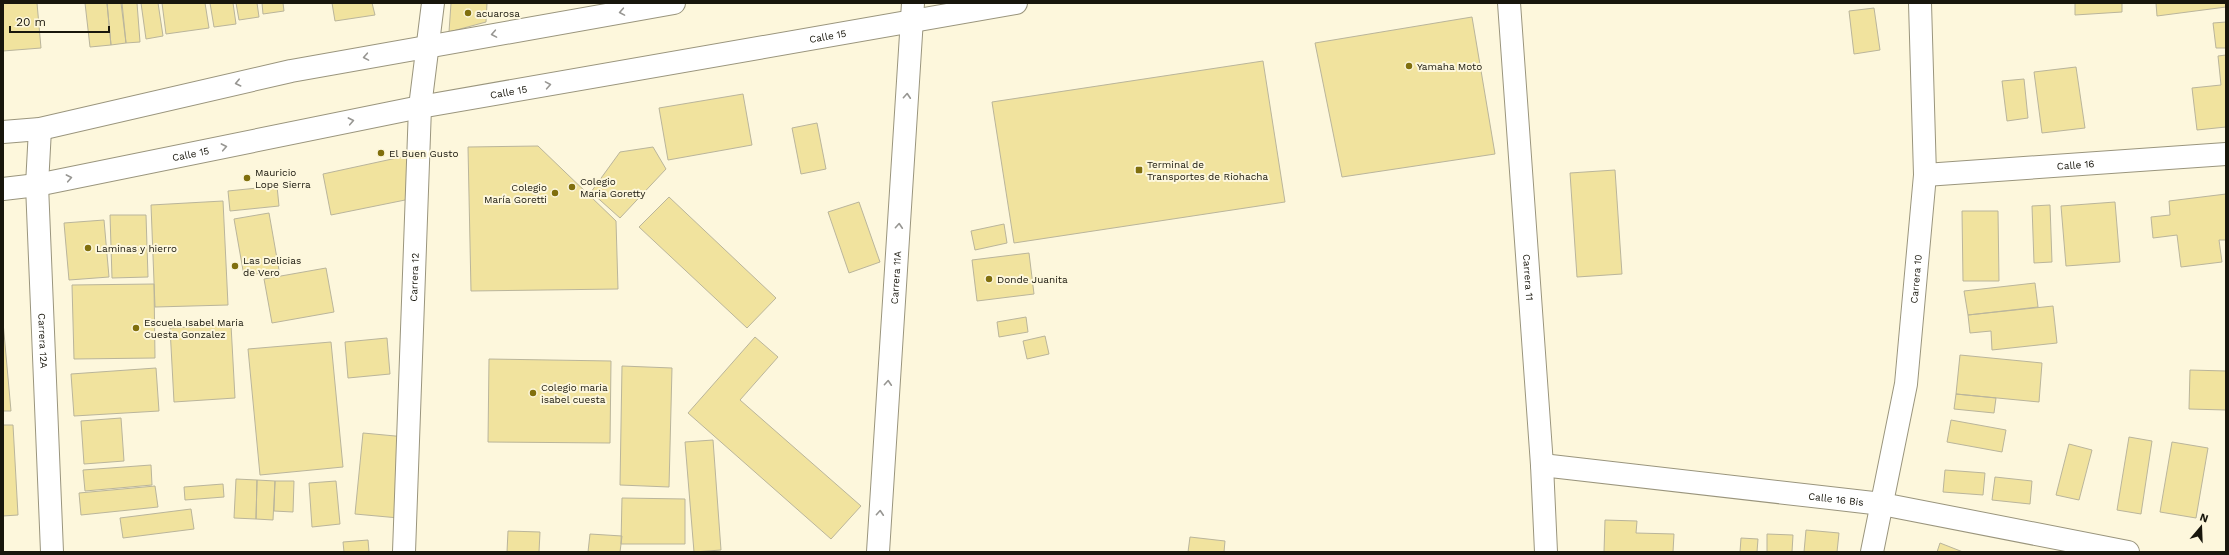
<svg xmlns="http://www.w3.org/2000/svg" width="2229" height="555" viewBox="0 0 2229 555" font-family="'Work Sans',sans-serif">
	<style>
		.building { fill: #f1e39e; stroke: #bab59b }
		.lines { fill: none; stroke-linecap: round; stroke-linejoin: round }
		.minor-casing { stroke: #9a957d; stroke-width: 24 }
		.highway-casing { stroke: #9a957d; stroke-width: 24 }
		.minor { stroke: #fff; stroke-width: 22 }
		.highway { stroke: #fff; stroke-width: 22 }
		.oneway { stroke: #979692 }
		.poi-dot { fill: #806f0d; stroke: #fdf7dc; stroke-width: 1.5 }
		.labels { text-anchor: middle; stroke-width: 4; stroke-linejoin: round; paint-order: stroke }
		.poi-label { font-size: 10px; fill: #18160c; stroke: #fdf7dc; text-anchor: start }
		.street-label { font-size: 10px; fill: #18160c; stroke: #fdf7dc }
	</style>
	<rect width="100%" height="100%" fill="#fdf7dc"/>
	<path class="building" d="M 3,3 L 37,3 L 41,48 L 3,51 Z
		M 85,3 L 107,3 L 111,45 L 90,47 Z
		M 107,3 L 121,3 L 126,43 L 111,45 Z
		M 122,3 L 137,3 L 140,42 L 126,43 Z
		M 141,3 L 158,3 L 163,36 L 146,39 Z
		M 162,3 L 205,3 L 209,28 L 166,34 Z
		M 210,3 L 233,3 L 236,24 L 214,27 Z
		M 236,3 L 257,3 L 259,17 L 239,20 Z
		M 262,3 L 283,3 L 284,11 L 263,14 Z
		M 332,3 L 372,3 L 375,15 L 335,21 Z
		M 451,3 L 487,3 L 486,22 L 449,32 Z
		M 2075,3 L 2122,3 L 2122,12 L 2075,15 Z
		M 2156,3 L 2226,3 L 2226,7 L 2157,16 Z
		M 1874,8 L 1880,50 L 1854,54 L 1849,11 Z
		M 1472,17 L 1495,154 L 1342,177 L 1315,43 Z
		M 2226,22 L 2226,48 L 2216,48 L 2213,23 Z
		M 2226,55 L 2226,127 L 2197,130 L 2192,88 L 2221,85 L 2218,56 Z
		M 1263,61 L 1285,202 L 1014,243 L 992,102 Z
		M 2076,67 L 2085,128 L 2042,133 L 2034,72 Z
		M 2024,79 L 2028,118 L 2007,121 L 2002,81 Z
		M 743,94 L 752,145 L 668,160 L 659,108 Z
		M 817,123 L 826,169 L 801,174 L 792,128 Z
		M 538,146 L 616,221 L 618,289 L 471,291 L 468,147 Z
		M 653,147 L 666,169 L 620,218 L 591,192 L 620,152 Z
		M 406,156 L 415,198 L 331,215 L 323,174 Z
		M 1615,170 L 1622,274 L 1577,277 L 1570,173 Z
		M 277,186 L 279,206 L 230,211 L 228,191 Z
		M 2226,194 L 2226,240 L 2219,240 L 2222,262 L 2181,267 L 2177,235 L 2153,238 L 2151,217 L 2170,215 L 2169,201 Z
		M 669,197 L 776,298 L 747,328 L 639,227 Z
		M 223,201 L 228,305 L 155,307 L 151,205 Z
		M 859,202 L 880,262 L 849,273 L 828,212 Z
		M 2115,202 L 2120,262 L 2066,266 L 2061,206 Z
		M 2050,205 L 2052,262 L 2034,263 L 2032,206 Z
		M 1962,211 L 1998,211 L 1999,281 L 1963,281 Z
		M 269,213 L 279,270 L 244,276 L 234,219 Z
		M 110,215 L 146,215 L 148,277 L 112,278 Z
		M 104,220 L 109,277 L 69,280 L 64,223 Z
		M 1004,224 L 1007,243 L 975,250 L 971,231 Z
		M 1029,253 L 1034,294 L 977,301 L 972,260 Z
		M 326,268 L 334,312 L 272,323 L 264,279 Z
		M 2035,283 L 2038,307 L 1968,315 L 1964,291 Z
		M 154,284 L 155,358 L 74,359 L 72,285 Z
		M 2053,306 L 2057,343 L 1992,350 L 1991,331 L 1970,333 L 1968,315 Z
		M 1026,317 L 1028,332 L 999,337 L 997,322 Z
		M 3,322 L 11,411 L 3,411 Z
		M 231,325 L 235,398 L 174,402 L 170,328 Z
		M 1045,336 L 1049,354 L 1027,359 L 1023,341 Z
		M 755,337 L 778,357 L 740,400 L 861,506 L 831,539 L 688,413 Z
		M 387,338 L 390,374 L 348,378 L 345,342 Z
		M 331,342 L 343,467 L 260,475 L 248,349 Z
		M 1960,355 L 2042,363 L 2039,402 L 1956,394 Z
		M 489,359 L 611,361 L 610,443 L 488,442 Z
		M 622,366 L 672,368 L 669,487 L 620,485 Z
		M 156,368 L 159,411 L 74,416 L 71,374 Z
		M 2190,370 L 2226,371 L 2226,410 L 2189,409 Z
		M 1956,394 L 1996,398 L 1994,413 L 1954,409 Z
		M 121,418 L 124,461 L 84,464 L 81,421 Z
		M 1951,420 L 2006,430 L 2002,452 L 1947,442 Z
		M 3,425 L 13,425 L 18,515 L 3,516 Z
		M 363,433 L 406,437 L 399,518 L 355,514 Z
		M 2129,437 L 2152,441 L 2141,514 L 2117,510 Z
		M 713,440 L 721,550 L 694,552 L 685,442 Z
		M 2172,442 L 2208,448 L 2196,518 L 2160,512 Z
		M 2069,444 L 2092,450 L 2079,500 L 2056,495 Z
		M 151,465 L 152,485 L 85,491 L 83,470 Z
		M 1945,470 L 1985,473 L 1983,495 L 1943,492 Z
		M 1995,477 L 2032,481 L 2030,504 L 1992,500 Z
		M 236,479 L 257,480 L 256,519 L 234,518 Z
		M 257,480 L 275,481 L 273,520 L 256,519 Z
		M 275,481 L 294,481 L 293,512 L 274,511 Z
		M 336,481 L 340,524 L 312,527 L 309,483 Z
		M 223,484 L 224,497 L 185,500 L 184,487 Z
		M 155,486 L 158,507 L 81,515 L 79,493 Z
		M 622,498 L 685,499 L 685,544 L 621,544 Z
		M 191,509 L 194,529 L 123,538 L 120,518 Z
		M 1605,520 L 1637,521 L 1636,533 L 1674,534 L 1673,552 L 1604,552 Z
		M 1806,530 L 1839,533 L 1837,552 L 1804,552 Z
		M 508,531 L 540,532 L 539,552 L 507,552 Z
		M 590,534 L 622,536 L 620,552 L 588,552 Z
		M 1767,534 L 1793,535 L 1792,552 L 1767,552 Z
		M 1190,537 L 1225,541 L 1224,552 L 1188,552 Z
		M 1741,538 L 1758,539 L 1757,552 L 1740,552 Z
		M 368,540 L 369,552 L 344,552 L 343,542 Z
		M 1940,543 L 1963,552 L 1937,552 Z"/>
	<g class="lines">
		<defs>
			<g id="minor">
				<path id="s1" d="M 1509,3 L 1542,465 L 1546,552"/>
				<path id="s2" d="M 40,129 L 37,185 L 52,552"/>
				<path id="s3" d="M 1925,175 L 2226,154"/>
				<path id="s4" d="M 1542,465 L 1882,504 L 2128,552"/>
				<path id="s5" d="M 404,552 L 420,107 L 433,3"/>
				<path id="s6" d="M 878,552 L 913,3"/>
				<path id="s7" d="M 1872,552 L 1906,384 L 1925,175 L 1920,3"/>
			</g>
			<g id="highway">
				<path d="M 3,132 L 40,129 L 291,71 L 674,3"/>
				<path id="s8" d="M 3,189 L 37,185 L 420,107 L 1016,3"/>
			</g>
		</defs>
		<use href="#minor" class="minor-casing"/>
		<use href="#highway" class="highway-casing"/>
		<use href="#minor" class="minor"/>
		<use href="#highway" class="highway"/>
	</g>
	<defs><path id="oneway-chevron" d="M-2-3.5L2.5 0L-2 3.5" fill="none" stroke-width="1.6" stroke-linecap="round" stroke-linejoin="round"/></defs>
	<g class="oneway">
		<use href="#oneway-chevron" transform="translate(622 12) rotate(170)"/>
		<use href="#oneway-chevron" transform="translate(494 34) rotate(170)"/>
		<use href="#oneway-chevron" transform="translate(366 57) rotate(170)"/>
		<use href="#oneway-chevron" transform="translate(238 83) rotate(167)"/>
		<use href="#oneway-chevron" transform="translate(548 85) rotate(-10)"/>
		<use href="#oneway-chevron" transform="translate(907 96) rotate(-86)"/>
		<use href="#oneway-chevron" transform="translate(351 121) rotate(-11)"/>
		<use href="#oneway-chevron" transform="translate(224 147) rotate(-11)"/>
		<use href="#oneway-chevron" transform="translate(69 178) rotate(-11)"/>
		<use href="#oneway-chevron" transform="translate(899 226) rotate(-86)"/>
		<use href="#oneway-chevron" transform="translate(888 383) rotate(-86)"/>
		<use href="#oneway-chevron" transform="translate(880 513) rotate(-86)"/>
	</g>
	<g class="poi-dot">
		<circle cx="468" cy="13" r="4"/>
		<circle cx="1409" cy="66" r="4"/>
		<circle cx="381" cy="153" r="4"/>
		<rect x="1135" y="166" width="8" height="8" rx="2"/>
		<circle cx="247" cy="178" r="4"/>
		<circle cx="572" cy="187" r="4"/>
		<circle cx="555" cy="193" r="4"/>
		<circle cx="88" cy="248" r="4"/>
		<circle cx="235" cy="266" r="4"/>
		<circle cx="989" cy="279" r="4"/>
		<circle cx="136" cy="328" r="4"/>
		<circle cx="533" cy="393" r="4"/>
	</g>
	<g class="labels">
		<g class="poi-label">
			<text x="476" y="17">acuarosa</text>
			<text x="1417" y="70">Yamaha Moto</text>
			<text x="389" y="157">El Buen Gusto</text>
			<text x="1147" y="168">Terminal de<tspan x="1147" dy="12">Transportes de Riohacha</tspan></text>
			<text x="255" y="176">Mauricio<tspan x="255" dy="12">Lope Sierra</tspan></text>
			<text x="580" y="185">Colegio<tspan x="580" dy="12">Maria Goretty</tspan></text>
			<text x="547" y="191" text-anchor="end">Colegio<tspan x="547" dy="12">María Goretti</tspan></text>
			<text x="96" y="252">Laminas y hierro</text>
			<text x="243" y="264">Las Delicias<tspan x="243" dy="12">de Vero</tspan></text>
			<text x="997" y="283">Donde Juanita</text>
			<text x="144" y="326">Escuela Isabel Maria<tspan x="144" dy="12">Cuesta Gonzalez</tspan></text>
			<text x="541" y="391">Colegio maria<tspan x="541" dy="12">isabel cuesta</tspan></text>
		</g>
		<g class="street-label">
			<text dy="4" stroke="none"><textPath href="#s8" startOffset="839">Calle 15</textPath></text>
			<text dy="4" stroke="none"><textPath href="#s8" startOffset="515">Calle 15</textPath></text>
			<text dy="4" stroke="none"><textPath href="#s8" startOffset="191">Calle 15</textPath></text>
			<text dy="4" stroke="none"><textPath href="#s3" startOffset="151">Calle 16</textPath></text>
			<text dy="4" stroke="none"><textPath href="#s5" startOffset="275">Carrera 12</textPath></text>
			<text dy="4" stroke="none"><textPath href="#s6" startOffset="275">Carrera 11A</textPath></text>
			<text dy="4" stroke="none"><textPath href="#s1" startOffset="275">Carrera 11</textPath></text>
			<text dy="4" stroke="none"><textPath href="#s7" startOffset="277">Carrera 10</textPath></text>
			<text dy="4" stroke="none"><textPath href="#s2" startOffset="212">Carrera 12A</textPath></text>
			<text dy="4" stroke="none"><textPath href="#s4" startOffset="296">Calle 16 Bis</textPath></text>
		</g>
	</g>
	<rect width="2229" height="555" fill="none" stroke="#18160c" stroke-width="8"/>
	<g transform="translate(2201 527) rotate(19)" stroke="#fdf7dc" stroke-width="3" paint-order="stroke">
	<path d="M0-3L7 15L0 10L-7 15Z" fill="#18160c"/>
	<text y="-6" font-size="11" font-weight="bold" text-anchor="middle" fill="#18160c">N</text>
	</g>
	<path d="M10 26v6h99v-6" fill="none" stroke="#18160c" stroke-width="2"/>
	<text x="16" y="26" font-size="12" fill="#18160c" stroke="#fdf7dc" stroke-width="3" paint-order="stroke">20 m</text>
</svg>
